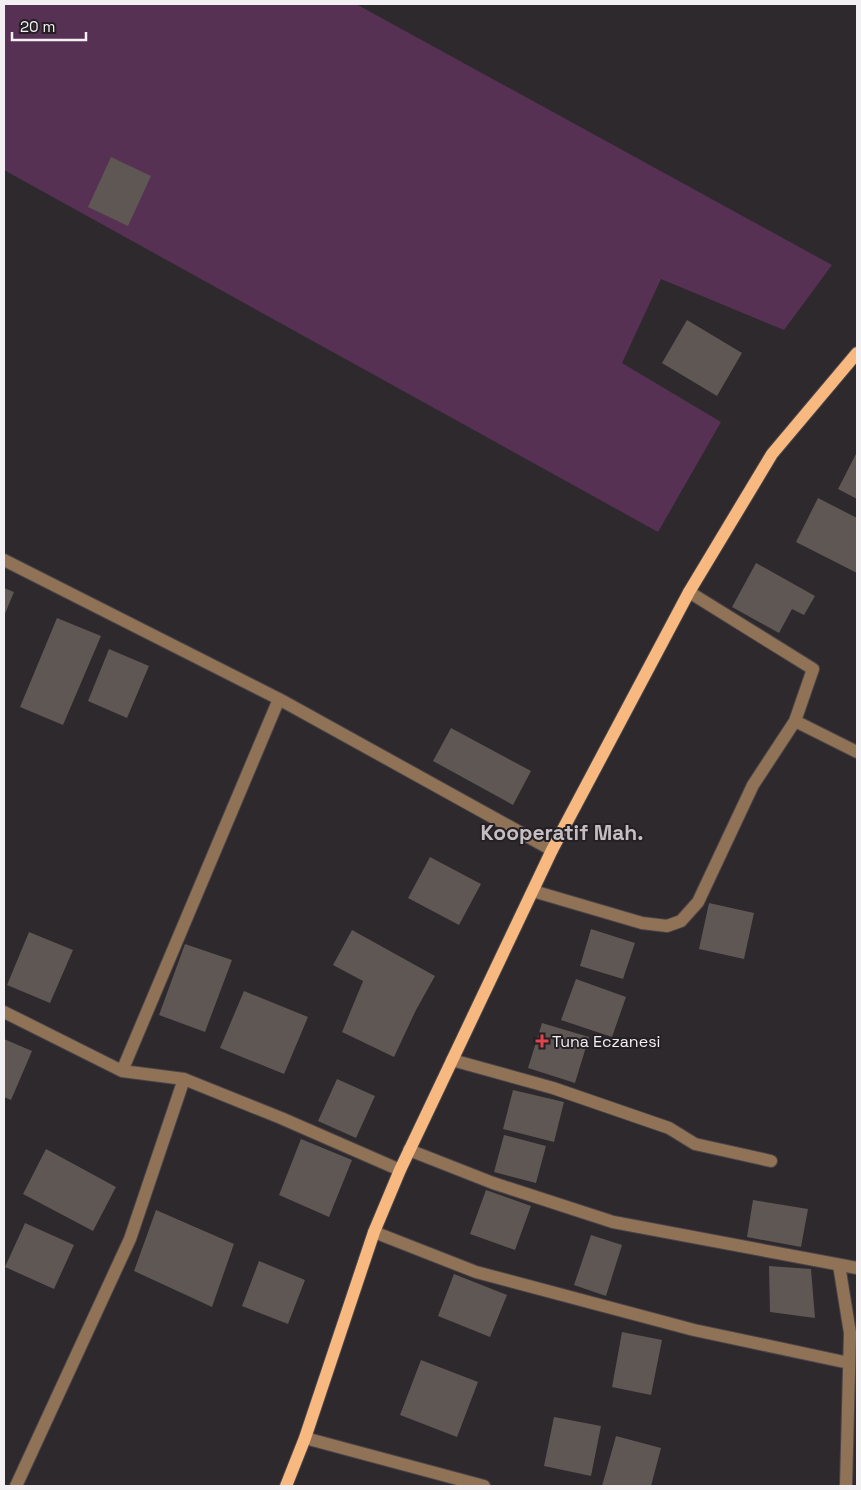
<svg xmlns="http://www.w3.org/2000/svg" width="861" height="1490" viewBox="0 0 861 1490" font-family="'Space Grotesk',sans-serif">
	<style>
		.green { fill: #563153 }
		.building { fill: #5e5753 }
		.lines { fill: none; stroke-linecap: round; stroke-linejoin: round }
		.minor-casing { stroke: #4a4549; stroke-width: 14 }
		.major-casing { stroke: #4a4549; stroke-width: 14 }
		.minor { stroke: #907257; stroke-width: 12 }
		.major { stroke: #f7b980; stroke-width: 12 }
		.health-dot { fill: #e0444e; stroke: #241f23; stroke-width: 2 }
		.labels { text-anchor: middle; stroke-width: 4; stroke-linejoin: round; paint-order: stroke }
		.poi-label { font-size: 16px; fill: #f3f0f3; stroke: #241f23; text-anchor: start }
		.district-label { font-size: 21px; font-weight: bold; fill: #c4bdc3; stroke: #241f23 }
	</style>
	<rect width="100%" height="100%" fill="#2e292d"/>
	<path class="green" d="M 4,4 L 356,4 L 832,265 L 784,330 L 661,279 L 622,363 L 721,422 L 658,532 L 4,170 Z"/>
	<path class="building" d="M 111,157 L 151,176 L 128,226 L 88,207 Z
		M 687,320 L 742,353 L 717,396 L 662,363 Z
		M 857,452 L 857,499 L 838,489 Z
		M 818,498 L 857,518 L 857,573 L 796,542 Z
		M 756,563 L 815,596 L 804,615 L 792,609 L 779,633 L 732,607 Z
		M 4,588 L 14,592 L 4,616 Z
		M 57,618 L 101,636 L 63,725 L 20,707 Z
		M 109,649 L 149,666 L 127,718 L 88,701 Z
		M 451,728 L 531,771 L 513,805 L 433,761 Z
		M 430,857 L 481,884 L 459,925 L 408,898 Z
		M 709,903 L 754,913 L 744,959 L 699,949 Z
		M 591,929 L 635,943 L 623,979 L 580,966 Z
		M 352,930 L 435,976 L 416,1010 L 394,1057 L 342,1032 L 363,981 L 333,965 Z
		M 29,932 L 73,950 L 50,1003 L 7,985 Z
		M 185,944 L 232,960 L 205,1032 L 159,1015 Z
		M 576,979 L 626,997 L 612,1037 L 561,1020 Z
		M 244,991 L 308,1017 L 284,1074 L 220,1048 Z
		M 542,1023 L 589,1037 L 575,1083 L 528,1068 Z
		M 4,1039 L 32,1051 L 11,1100 L 4,1097 Z
		M 337,1079 L 375,1096 L 356,1138 L 318,1121 Z
		M 513,1090 L 564,1102 L 554,1142 L 503,1129 Z
		M 504,1135 L 546,1146 L 536,1183 L 494,1172 Z
		M 301,1139 L 352,1160 L 329,1217 L 279,1195 Z
		M 46,1149 L 116,1187 L 93,1231 L 23,1194 Z
		M 486,1190 L 531,1206 L 515,1250 L 470,1234 Z
		M 753,1200 L 808,1209 L 801,1247 L 747,1237 Z
		M 156,1210 L 234,1244 L 212,1307 L 134,1271 Z
		M 25,1223 L 74,1245 L 54,1289 L 5,1267 Z
		M 591,1235 L 622,1245 L 606,1296 L 574,1285 Z
		M 259,1261 L 305,1280 L 288,1324 L 242,1306 Z
		M 769,1266 L 811,1269 L 815,1318 L 770,1312 Z
		M 454,1274 L 507,1295 L 490,1337 L 438,1316 Z
		M 622,1332 L 662,1340 L 651,1395 L 612,1387 Z
		M 421,1360 L 478,1382 L 457,1437 L 400,1415 Z
		M 554,1417 L 601,1426 L 591,1476 L 544,1466 Z
		M 616,1436 L 661,1448 L 651,1486 L 602,1486 Z"/>
	<g class="lines">
		<defs>
			<path id="minor" d="M 4,560 L 279,699 L 552,850
				M 795,721 L 857,752
				M 533,891 L 642,923 L 667,926 L 681,921 L 698,902 L 753,785 L 795,721 L 813,669 L 689,592
				M 4,1012 L 122,1071 L 184,1079 L 281,1118 L 400,1170
				M 452,1060 L 553,1088 L 669,1128 L 695,1144 L 771,1161
				M 122,1071 L 279,699
				M 409,1150 L 493,1183 L 613,1222 L 857,1268
				M 374,1232 L 476,1272 L 694,1330 L 849,1363
				M 839,1265 L 850,1333 L 846,1486
				M 305,1438 L 484,1486
				M 16,1486 L 130,1239 L 184,1079"/>
			<path id="major" d="M 286,1486 L 305,1438 L 374,1232 L 400,1170 L 552,850 L 689,592 L 772,454 L 857,353"/>
		</defs>
		<use href="#minor" class="minor-casing"/>
		<use href="#major" class="major-casing"/>
		<use href="#minor" class="minor"/>
		<use href="#major" class="major"/>
	</g>
	<path class="health-dot" d="M539.5 1033.5h5v5h5v5h-5v5h-5v-5h-5v-5h5z"/>
	<g class="labels">
		<g class="poi-label">
			<text x="552" y="1047">Tuna Eczanesi</text>
		</g>
		<g class="district-label">
			<text x="562" y="840">Kooperatif Mah.</text>
		</g>
	</g>
	<rect width="861" height="1490" fill="none" stroke="#f3f0f3" stroke-width="10"/>
	<path d="M12 32v8h74v-8" fill="none" stroke="#f3f0f3" stroke-width="2.5"/>
	<text x="20" y="32" font-size="15" fill="#f3f0f3" stroke="#241f23" stroke-width="4" paint-order="stroke">20 m</text>
</svg>
